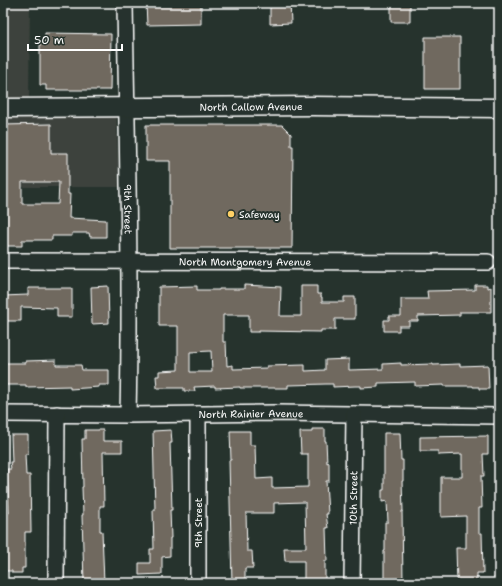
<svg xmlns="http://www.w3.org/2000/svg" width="502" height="586" viewBox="0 0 502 586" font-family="'Shantell Sans',sans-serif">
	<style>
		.built { fill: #3c433c }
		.building { fill: #70695e; stroke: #fff; fill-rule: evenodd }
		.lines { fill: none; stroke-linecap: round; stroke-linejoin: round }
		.minor-casing { stroke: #fff; stroke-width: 18 }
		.tertiary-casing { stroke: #fff; stroke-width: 21 }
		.minor { stroke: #26332d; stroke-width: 15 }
		.tertiary { stroke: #26332d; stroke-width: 18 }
		.poi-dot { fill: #ffd166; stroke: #26332d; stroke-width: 1.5 }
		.labels { text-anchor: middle; stroke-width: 4; stroke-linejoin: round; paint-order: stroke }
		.street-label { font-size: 10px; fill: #fff; stroke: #26332d }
		.poi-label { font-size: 10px; fill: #fff; stroke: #26332d; text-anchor: start }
	</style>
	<rect width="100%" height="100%" fill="#26332d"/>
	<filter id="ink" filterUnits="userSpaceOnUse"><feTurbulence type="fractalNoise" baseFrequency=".025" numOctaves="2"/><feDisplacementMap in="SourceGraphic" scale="8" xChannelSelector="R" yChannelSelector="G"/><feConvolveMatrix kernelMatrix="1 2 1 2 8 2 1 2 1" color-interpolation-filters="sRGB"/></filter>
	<g filter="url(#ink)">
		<path class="built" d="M 3,3 L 30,3 L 29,98 L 116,100 L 119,187 L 3,187 Z"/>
		<path class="building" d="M 146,3 L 201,3 L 201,24 L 147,25 Z
			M 270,3 L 290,3 L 291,23 L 270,24 Z
			M 391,3 L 410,3 L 410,22 L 391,22 Z
			M 45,33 L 111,34 L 110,90 L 46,90 L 46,85 L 40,85 L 40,42 L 45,42 Z
			M 425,37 L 460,37 L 460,89 L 425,89 Z
			M 51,124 L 51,153 L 68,153 L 68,194 L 70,194 L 69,218 L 106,220 L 106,237 L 90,237 L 89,233 L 72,233 L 72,236 L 52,236 L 52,240 L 22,240 L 22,246 L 3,246 L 3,125 ZM 22,182 L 59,182 L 58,204 L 22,204 Z
			M 146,125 L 282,125 L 291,134 L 291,146 L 293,146 L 292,248 L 170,248 L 170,161 L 146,161 Z
			M 244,285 L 281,287 L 280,316 L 301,316 L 301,286 L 317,286 L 317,294 L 321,294 L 321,297 L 322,297 L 322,302 L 344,302 L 344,297 L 355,297 L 355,319 L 335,319 L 335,330 L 321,330 L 321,332 L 259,331 L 259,332 L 249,332 L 249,315 L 223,315 L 223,342 L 226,342 L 227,366 L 233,365 L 233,369 L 267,368 L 267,366 L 305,365 L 305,371 L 325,370 L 325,360 L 349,359 L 349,370 L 383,369 L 383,364 L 401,363 L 401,365 L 433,364 L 433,365 L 460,364 L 460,366 L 488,365 L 489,389 L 479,389 L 479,387 L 473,387 L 473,386 L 444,386 L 444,385 L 415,386 L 415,382 L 378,383 L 378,387 L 361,388 L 361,386 L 355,386 L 333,387 L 333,384 L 326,384 L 288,385 L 288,388 L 240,388 L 240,387 L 215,388 L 215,386 L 194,387 L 195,391 L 184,391 L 184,388 L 157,388 L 156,376 L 159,376 L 159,371 L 178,370 L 178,326 L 159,326 L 159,287 L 197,286 L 197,290 L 219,290 L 219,289 L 244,289 ZM 211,351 L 212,372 L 190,372 L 190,352 Z
			M 475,285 L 487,285 L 487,288 L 491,287 L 491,312 L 460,312 L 460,315 L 418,316 L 418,321 L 409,321 L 409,326 L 399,326 L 399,331 L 384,331 L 384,320 L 389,320 L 389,316 L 401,316 L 401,299 L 428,299 L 427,291 L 475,290 Z
			M 108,286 L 109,323 L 92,324 L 91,287 Z
			M 28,288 L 72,288 L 72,317 L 57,317 L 57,308 L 21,307 L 21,321 L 3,321 L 3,296 L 28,295 Z
			M 56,360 L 56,365 L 81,365 L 82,370 L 109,370 L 109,385 L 99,385 L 99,387 L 70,389 L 70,386 L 26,387 L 26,385 L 3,385 L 3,363 L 26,363 L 26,361 Z
			M 312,429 L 325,429 L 325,441 L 326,441 L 327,463 L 329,462 L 329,481 L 326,481 L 328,514 L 326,514 L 328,528 L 326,528 L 327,561 L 325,561 L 325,583 L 304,583 L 304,561 L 285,561 L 284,548 L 306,548 L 305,502 L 274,503 L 274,513 L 246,513 L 247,551 L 252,551 L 253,568 L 245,568 L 245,583 L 232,583 L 229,460 L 231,460 L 230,431 L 250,431 L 250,445 L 255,445 L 256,479 L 272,478 L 272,488 L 308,487 L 308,454 L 301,454 L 300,432 L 312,432 Z
			M 85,430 L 103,430 L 103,441 L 122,441 L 122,452 L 103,452 L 104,506 L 100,506 L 100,531 L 102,531 L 104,583 L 84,583 L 82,515 L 83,515 L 82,487 L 83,487 L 82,439 L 85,439 Z
			M 171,430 L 172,443 L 170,443 L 172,510 L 170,510 L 171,538 L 170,538 L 170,556 L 162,557 L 162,574 L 139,575 L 139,563 L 150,563 L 150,549 L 154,549 L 153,510 L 155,510 L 153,431 Z
			M 384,433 L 400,433 L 401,460 L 403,460 L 403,481 L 402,481 L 403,511 L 402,511 L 403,583 L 384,583 L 384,551 L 385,551 L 385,522 L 388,522 L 387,501 L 382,502 L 382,490 L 384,490 Z
			M 11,435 L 28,435 L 28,454 L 25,454 L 26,475 L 30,475 L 31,532 L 25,532 L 25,568 L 22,568 L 22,573 L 12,573 L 12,571 L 3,571 L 3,550 L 4,550 L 3,514 L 9,513 L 7,469 L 11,469 L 10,462 L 12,462 Z
			M 488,436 L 488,454 L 483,454 L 484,476 L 481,476 L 482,508 L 479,508 L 479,533 L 482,533 L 483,573 L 477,573 L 477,583 L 457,583 L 456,548 L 466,548 L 466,516 L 441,517 L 441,477 L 462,477 L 462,454 L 438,455 L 438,451 L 420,451 L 420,437 Z"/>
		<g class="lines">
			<defs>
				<g id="minor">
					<path id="s1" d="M 125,3 C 127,140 131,278 128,415"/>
					<path id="s2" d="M 3,261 L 488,262"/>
					<path id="s3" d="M 3,414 L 128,415 L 276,413 L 499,416"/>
					<path d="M 56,583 L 57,414"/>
					<path d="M 198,583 L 198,414"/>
					<path id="s4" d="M 352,583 L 354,414"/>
				</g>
				<g id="tertiary">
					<path id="s5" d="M 3,108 L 312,106 L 499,108"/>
				</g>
			</defs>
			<use href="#minor" class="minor-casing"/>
			<use href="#tertiary" class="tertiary-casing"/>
			<use href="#minor" class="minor"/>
			<use href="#tertiary" class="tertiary"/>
		</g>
	</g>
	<circle class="poi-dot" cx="231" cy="214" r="4"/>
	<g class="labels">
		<g class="street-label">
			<text dy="4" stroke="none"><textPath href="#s5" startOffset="248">North Callow Avenue</textPath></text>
			<text dy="4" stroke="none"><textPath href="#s1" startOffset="206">9th Street</textPath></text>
			<text dy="4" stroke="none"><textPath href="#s2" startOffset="242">North Montgomery Avenue</textPath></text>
			<text dy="4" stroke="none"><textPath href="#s3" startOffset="248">North Rainier Avenue</textPath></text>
			<text dy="4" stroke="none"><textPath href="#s4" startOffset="85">10th Street</textPath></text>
			<text transform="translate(198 523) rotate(-90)" y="4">9th Street</text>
		</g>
		<g class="poi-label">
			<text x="239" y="218">Safeway</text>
		</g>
	</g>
	<rect width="502" height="586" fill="none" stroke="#26332d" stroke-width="16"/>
	<rect x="8" y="8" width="486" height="570" fill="none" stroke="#fff" stroke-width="1.5" filter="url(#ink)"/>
	<path d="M28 44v6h94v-6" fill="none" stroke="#ffffff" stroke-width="2"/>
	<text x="34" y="44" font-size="12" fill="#ffffff" stroke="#26332d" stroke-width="3" paint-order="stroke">50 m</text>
</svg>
